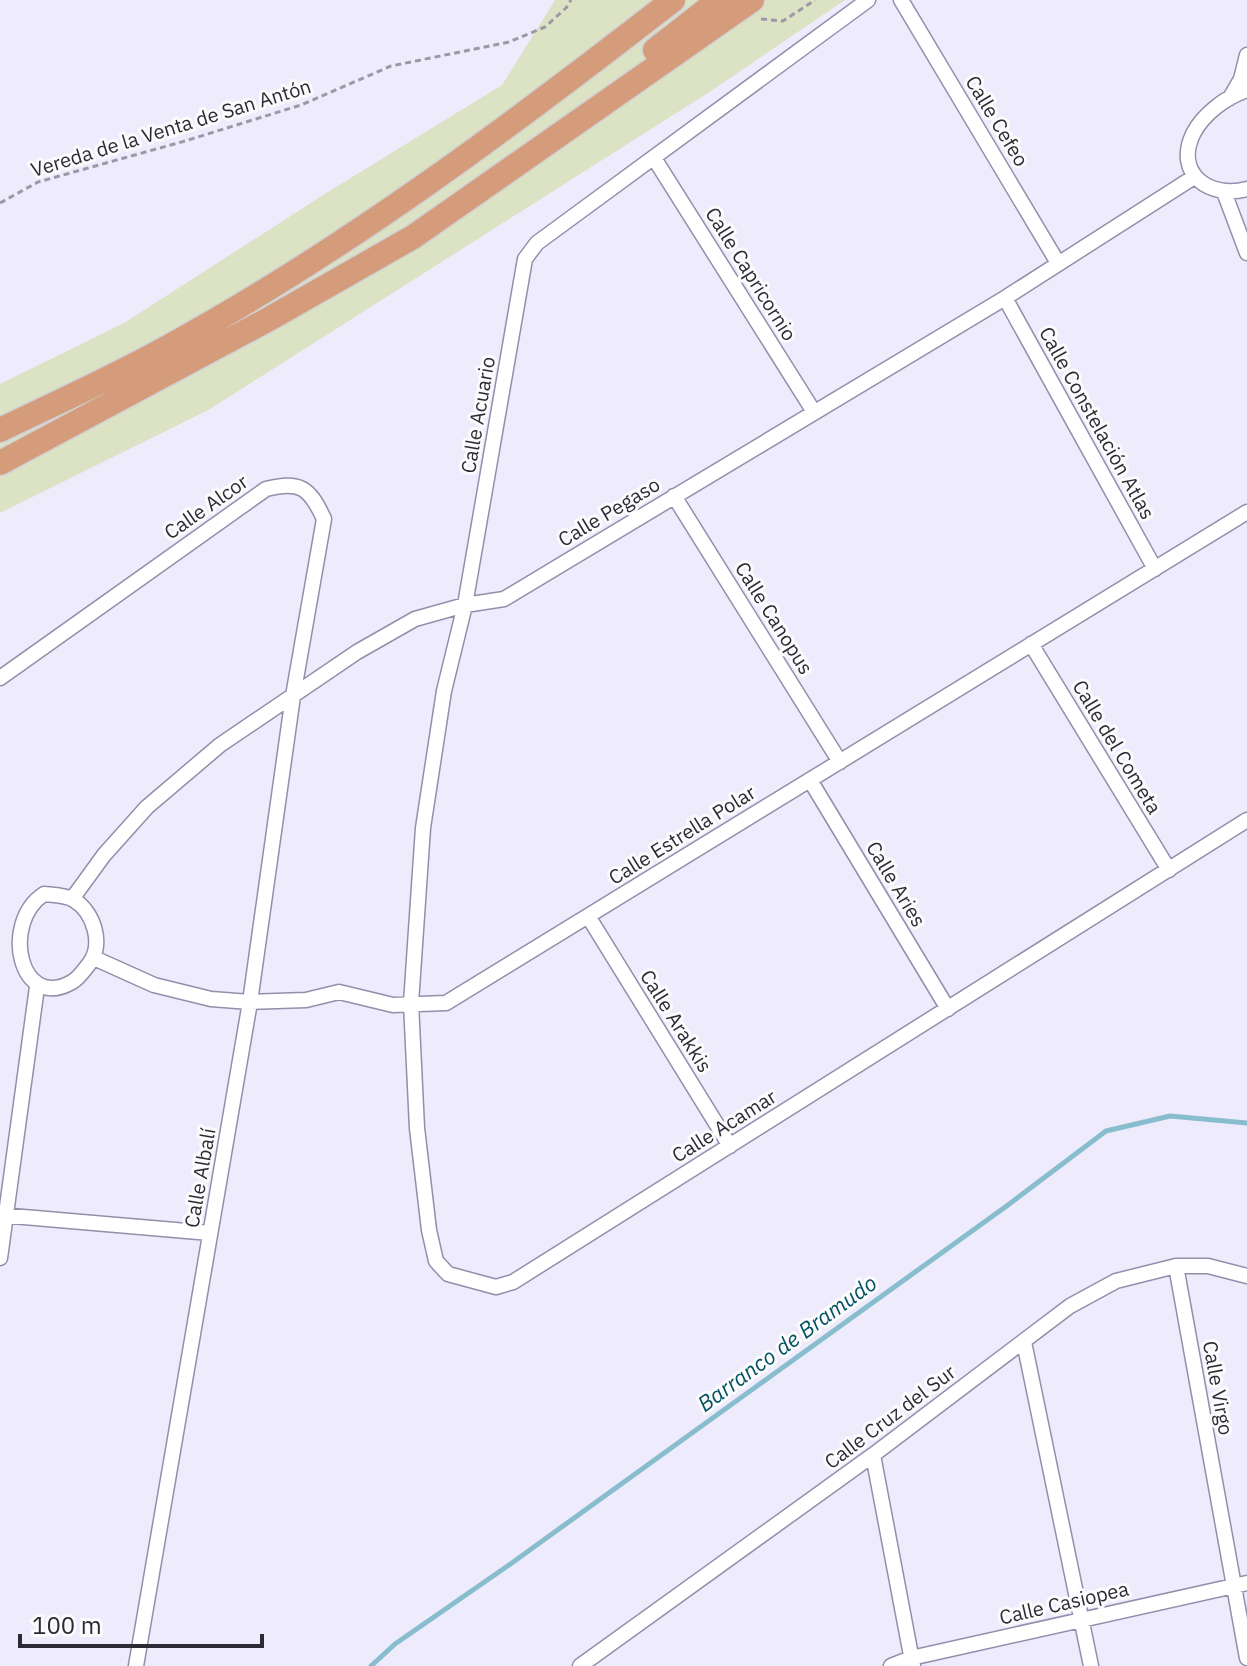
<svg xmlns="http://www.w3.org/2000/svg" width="1247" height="1666" viewBox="0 0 1247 1666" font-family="'IBM Plex Sans',sans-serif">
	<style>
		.green { fill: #dce2c4 }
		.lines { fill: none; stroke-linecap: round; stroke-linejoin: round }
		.stream { stroke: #88bdcd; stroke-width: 5 }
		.minor-casing { stroke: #938eaa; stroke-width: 17 }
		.trunk-casing { stroke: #d1d0d3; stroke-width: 27 }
		.path { stroke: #9b98a7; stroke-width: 3; stroke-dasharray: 6 4; stroke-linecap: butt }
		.minor { stroke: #fff; stroke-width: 14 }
		.trunk { stroke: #d49c7a; stroke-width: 24 }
		.labels { text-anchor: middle; stroke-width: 6; stroke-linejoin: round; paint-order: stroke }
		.street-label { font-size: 20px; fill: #2c2a35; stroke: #fbfbfb }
		.water-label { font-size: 22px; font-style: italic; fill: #015162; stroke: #fbfbfb }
	</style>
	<rect width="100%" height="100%" fill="#eeebfd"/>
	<path class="green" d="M 555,0 L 845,0 L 711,91 L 210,409 L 0,513 L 0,384 L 124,323 L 323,195 L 502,85 Z"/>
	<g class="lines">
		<path class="stream" d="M 371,1666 L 395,1644 L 509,1565 L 1008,1205 L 1106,1131 L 1170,1116 L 1247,1123"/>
		<defs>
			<path id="minor" d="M 868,0 L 537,243 L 525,259 L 465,605 L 444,691 L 423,828 L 411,1003 L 417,1128 L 429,1230 L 436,1261 L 448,1274 L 496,1287 L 513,1282 L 1247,820
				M 901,0 L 1058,263
				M 1247,90 C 1226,97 1203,114 1193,134 C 1174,174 1210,199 1247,189
				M 1230,98 L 1241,79 L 1247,55
				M 654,158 L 814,412
				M 1224,192 L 1247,253
				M 1005,298 L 1155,569
				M 674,496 L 840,762
				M 1031,644 L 1169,870
				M 0,678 L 266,489 C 299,481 309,486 324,519 L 293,696 L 250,1002 L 136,1666
				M 810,780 L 948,1009
				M 44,894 C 53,895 66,895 74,900 C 94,912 104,945 89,964 C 84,970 79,978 72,982 C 20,1012 0,923 44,894 Z
				M 72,899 L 104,855 L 147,807 L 220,745 L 357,652 L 415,619 L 465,605 L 504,599 L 1005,298 L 1194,177
				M 588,916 L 730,1146
				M 94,958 L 154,985 L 211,999 L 250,1002 L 306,1000 L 339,992 L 393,1005 L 446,1003 L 1247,512
				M 0,1215 L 210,1233
				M 0,1258 L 37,987
				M 1176,1266 L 1247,1658
				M 1024,1342 L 1091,1666
				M 873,1455 L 913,1666
				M 580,1666 L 873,1455 L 1070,1306 L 1116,1281 L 1176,1266 L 1208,1266 L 1247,1276
				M 891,1666 L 911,1658 L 1247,1583"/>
			<path id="trunk" d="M 655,50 L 719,0
				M 0,430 C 56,403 114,377 168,347 C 347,249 512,125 673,0
				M 0,463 L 269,319 L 413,237 L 752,0"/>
		</defs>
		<use href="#minor" class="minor-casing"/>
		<use href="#trunk" class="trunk-casing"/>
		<path class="path" d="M 761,19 L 783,21 L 815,0
			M 0,203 L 38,182 L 185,141 L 301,105 L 391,66 L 509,42 L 545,27 L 566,8 L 571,0"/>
		<use href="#minor" class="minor"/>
		<use href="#trunk" class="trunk"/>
	</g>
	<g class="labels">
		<g class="street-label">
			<text transform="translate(997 121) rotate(59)" y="7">Calle Cefeo</text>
			<text transform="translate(171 128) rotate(-17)" y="7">Vereda de la Venta de San Antón</text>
			<text transform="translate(751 274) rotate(58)" y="7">Calle Capricornio</text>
			<text transform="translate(478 415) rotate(-80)" y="7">Calle Acuario</text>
			<text transform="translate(1097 423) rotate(61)" y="7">Calle Constelación Atlas</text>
			<text transform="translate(206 507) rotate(-35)" y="7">Calle Alcor</text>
			<text transform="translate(609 512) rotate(-31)" y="7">Calle Pegaso</text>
			<text transform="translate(774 618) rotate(58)" y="7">Calle Canopus</text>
			<text transform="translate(1117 747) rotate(59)" y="7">Calle del Cometa</text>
			<text transform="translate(682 835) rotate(-32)" y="7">Calle Estrella Polar</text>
			<text transform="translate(896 884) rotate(59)" y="7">Calle Aries</text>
			<text transform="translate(676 1021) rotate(58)" y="7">Calle Arakkis</text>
			<text transform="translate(724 1126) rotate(-32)" y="7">Calle Acamar</text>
			<text transform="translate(200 1178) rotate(-80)" y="7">Calle Albalí</text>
			<text transform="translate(1218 1388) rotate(80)" y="7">Calle Virgo</text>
			<text transform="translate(890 1417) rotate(-37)" y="7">Calle Cruz del Sur</text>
			<text transform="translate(1064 1603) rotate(-13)" y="7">Calle Casiopea</text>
		</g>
		<g class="water-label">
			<text transform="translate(787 1343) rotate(-36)" y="8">Barranco de Bramudo</text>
		</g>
	</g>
	<path d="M20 1634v12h242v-12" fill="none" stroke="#2c2a35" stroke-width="4"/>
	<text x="32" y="1634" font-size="24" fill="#2c2a35" stroke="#fbfbfb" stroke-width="6" paint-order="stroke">100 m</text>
</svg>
